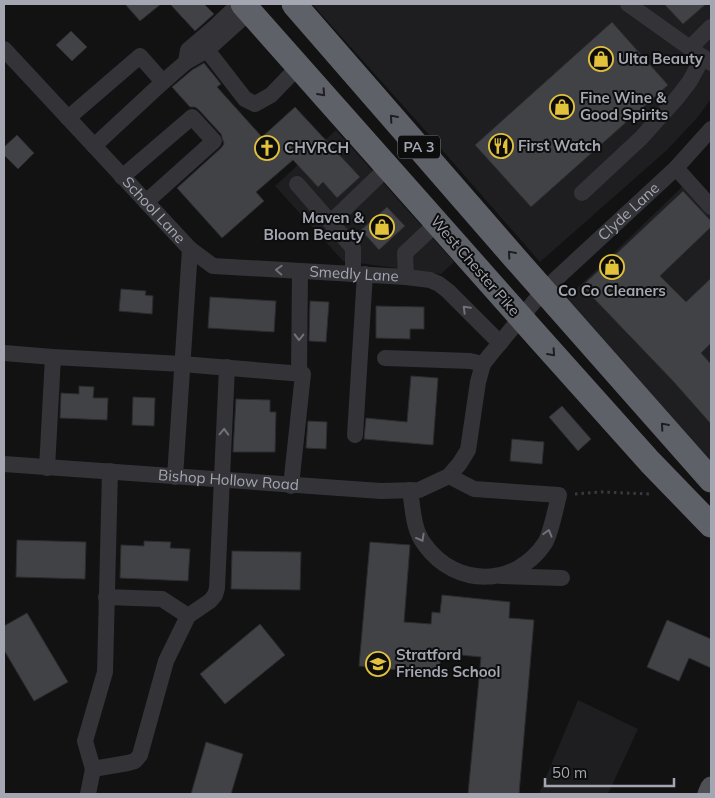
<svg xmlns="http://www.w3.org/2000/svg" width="715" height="798" viewBox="0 0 715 798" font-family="Mulish,sans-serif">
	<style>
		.built { fill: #1e1e20 }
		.building { fill: #414246; stroke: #2c2c2f }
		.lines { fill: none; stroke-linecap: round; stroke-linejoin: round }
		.path { stroke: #393a3f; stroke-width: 3; stroke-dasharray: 2.5 4; stroke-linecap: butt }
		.minor { stroke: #333338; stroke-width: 16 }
		.major { stroke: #4f5056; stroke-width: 21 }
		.highway { stroke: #5f6168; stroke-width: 25 }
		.oneway { stroke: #1d1e20 }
		.oneway2 { stroke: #71737b }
		.labels { text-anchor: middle; stroke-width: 4; stroke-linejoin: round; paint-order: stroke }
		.shield { fill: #0d0d0e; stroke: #777981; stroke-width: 1 }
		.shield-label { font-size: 14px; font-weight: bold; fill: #a4a7b2 }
		.poi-label { font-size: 15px; font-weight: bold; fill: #a4a7b2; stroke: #0d0d0e; text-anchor: start }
		.street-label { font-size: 15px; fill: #a4a7b2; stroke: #0d0d0e }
	</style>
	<rect width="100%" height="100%" fill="#121213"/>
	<path class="built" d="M 312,4 L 711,4 L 711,99 L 697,118 L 667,150 L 540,262 L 423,128 Z
		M 336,130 L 454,262 L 441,274 L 343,261 L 275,186 Z
		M 685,184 L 711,214 L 711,462 L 567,298 Z
		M 578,700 L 638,729 L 608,794 L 539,794 Z"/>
	<path class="building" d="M 125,4 L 161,4 L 140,21 Z
		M 170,4 L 204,4 L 214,14 L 195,31 Z
		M 664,4 L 706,4 L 683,24 Z
		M 612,22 L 668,85 L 531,207 L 475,145 Z
		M 71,31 L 87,47 L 72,61 L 56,45 Z
		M 204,63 L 221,84 L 217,87 L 262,137 L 295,107 L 360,177 L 337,198 L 323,182 L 318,187 L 293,160 L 256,192 L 264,201 L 222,238 L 177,188 L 221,148 L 224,144 L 221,134 L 199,110 L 195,107 L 190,107 L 172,87 L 192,70 Z
		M 17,135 L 34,153 L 18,169 L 4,155 L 4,147 Z
		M 683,191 L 711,221 L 711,227 L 660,276 L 686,302 L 711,278 L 711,343 L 701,353 L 711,364 L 711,424 L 673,381 L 582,286 Z
		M 387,207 L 405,226 L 379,250 L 361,230 Z
		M 121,289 L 146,291 L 145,295 L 153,296 L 152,314 L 119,311 Z
		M 210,297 L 276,301 L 274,332 L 208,328 Z
		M 310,301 L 329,302 L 326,342 L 309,341 Z
		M 376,306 L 424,307 L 424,329 L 410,329 L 410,339 L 376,338 Z
		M 411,376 L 438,378 L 433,445 L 364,439 L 366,418 L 407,422 Z
		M 79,386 L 94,387 L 93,398 L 108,398 L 107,420 L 60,418 L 61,393 L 79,394 Z
		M 133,397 L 155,398 L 154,426 L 132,425 Z
		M 236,399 L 270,400 L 270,412 L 276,412 L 275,452 L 233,452 Z
		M 562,406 L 591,439 L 578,451 L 549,417 Z
		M 308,421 L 327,422 L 326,449 L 306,448 Z
		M 512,439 L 544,442 L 542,464 L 510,461 Z
		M 17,540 L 86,542 L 85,579 L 16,577 Z
		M 144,541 L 171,542 L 170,548 L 190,549 L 188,581 L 120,578 L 121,545 L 144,546 Z
		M 370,542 L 410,545 L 404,622 L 431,624 L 432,612 L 440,613 L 442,595 L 510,602 L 509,618 L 534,620 L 519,794 L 468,794 L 481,657 L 441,653 L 439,674 L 359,666 Z
		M 232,551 L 301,552 L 300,590 L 231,589 Z
		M 27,613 L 68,682 L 34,701 L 4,650 L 4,626 Z
		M 667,620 L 711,639 L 711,668 L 689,658 L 679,681 L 647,667 Z
		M 260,624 L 285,655 L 225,704 L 200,674 Z
		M 206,742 L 243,754 L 231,794 L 191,794 Z"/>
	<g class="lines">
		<path class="path" d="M 575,494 L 601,492 L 651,494"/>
		<g class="minor">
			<path d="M 628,4 L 711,63"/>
			<path d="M 690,48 L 711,27"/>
			<path id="s1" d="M 4,49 L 190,249 L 175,477"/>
			<path d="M 207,50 L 245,99 L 255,104 L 271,95 L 298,67"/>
			<path d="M 186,62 L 188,50 L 216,26 L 239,4"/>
			<path d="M 163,82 L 186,62 L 207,50 L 249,12"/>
			<path d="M 68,118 L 140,56 L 163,82 L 94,146"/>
			<path d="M 676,168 L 711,207"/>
			<path d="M 122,177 L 192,117 L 214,141 L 146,202"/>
			<path d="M 297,184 L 353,248 L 353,274"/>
			<path d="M 582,193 L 641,138 L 677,98 L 690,81 L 703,57"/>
			<path d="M 331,222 L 388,167"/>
			<path id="s2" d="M 190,249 L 213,266 L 406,277 L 430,280 L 439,284 L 448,291 L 500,343"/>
			<path d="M 406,277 L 405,253 L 437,223"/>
			<path d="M 4,353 L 53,357 L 182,364 L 303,374 L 291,486"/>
			<path d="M 385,358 L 470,361 L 483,364"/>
			<path d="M 299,374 L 300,271"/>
			<path d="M 355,435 L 365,274"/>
			<path id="s3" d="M 4,464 L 381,491 L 419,490 L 449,476 L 460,463 L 468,450 L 478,382 L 483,364 L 490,355 L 543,291 L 676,168 L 711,129"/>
			<path d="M 47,468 L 53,357"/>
			<path d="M 110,471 L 105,672 L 85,741 L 93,769 L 128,763 L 135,761 L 140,755 L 166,661 L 188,616 L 210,601 L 215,595 L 217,588 L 227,367"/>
			<path d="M 410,490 C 413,509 413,530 425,545 C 456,588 516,587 545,543 C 551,533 556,507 559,495 L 474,489 L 449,476"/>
			<path d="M 501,576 L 562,578"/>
			<path d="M 106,597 L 162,599 L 188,616"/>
			<path d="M 88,794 L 93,769"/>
		</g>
		<path class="major" d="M 708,794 L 711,787"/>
		<path class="highway" d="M 243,4 L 539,338 L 650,462 L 711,525
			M 294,4 L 514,257 L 711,480"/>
	</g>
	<defs><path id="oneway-chevron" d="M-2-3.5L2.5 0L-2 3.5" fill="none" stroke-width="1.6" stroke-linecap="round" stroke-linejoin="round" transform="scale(1.25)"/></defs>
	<g class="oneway">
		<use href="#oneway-chevron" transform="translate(322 93) rotate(48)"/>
		<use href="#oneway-chevron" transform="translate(393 118) rotate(-131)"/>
		<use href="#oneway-chevron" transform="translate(511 254) rotate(-131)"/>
		<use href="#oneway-chevron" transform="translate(552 353) rotate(48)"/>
		<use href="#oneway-chevron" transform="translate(664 426) rotate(-131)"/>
	</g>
	<g class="oneway2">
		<use href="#oneway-chevron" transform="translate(279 270) rotate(-177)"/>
		<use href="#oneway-chevron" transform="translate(466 309) rotate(-135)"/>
		<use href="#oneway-chevron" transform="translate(299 337) rotate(91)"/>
		<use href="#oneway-chevron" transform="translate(224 432) rotate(-88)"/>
		<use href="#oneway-chevron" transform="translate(548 533) rotate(-74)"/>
		<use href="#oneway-chevron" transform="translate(421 538) rotate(61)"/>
	</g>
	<defs>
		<symbol id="shop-ring" viewBox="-11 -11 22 22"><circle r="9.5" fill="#0d0d0e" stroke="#e2c13b" stroke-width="1.5"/><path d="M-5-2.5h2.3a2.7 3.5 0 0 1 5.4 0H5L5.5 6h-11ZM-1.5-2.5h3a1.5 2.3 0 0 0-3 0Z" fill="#e2c13b"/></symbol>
		<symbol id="restaurant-ring" viewBox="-11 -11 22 22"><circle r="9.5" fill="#0d0d0e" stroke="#e2c13b" stroke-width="1.5"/><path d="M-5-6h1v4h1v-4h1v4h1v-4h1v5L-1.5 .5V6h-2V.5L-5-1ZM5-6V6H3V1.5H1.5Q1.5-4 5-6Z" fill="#e2c13b"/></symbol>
		<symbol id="church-ring" viewBox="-11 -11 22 22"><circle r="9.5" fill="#0d0d0e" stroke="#e2c13b" stroke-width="1.5"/><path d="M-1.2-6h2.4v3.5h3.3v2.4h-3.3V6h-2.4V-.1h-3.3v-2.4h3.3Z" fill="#e2c13b"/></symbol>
		<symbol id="school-ring" viewBox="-11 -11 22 22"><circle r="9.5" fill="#0d0d0e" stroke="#e2c13b" stroke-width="1.5"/><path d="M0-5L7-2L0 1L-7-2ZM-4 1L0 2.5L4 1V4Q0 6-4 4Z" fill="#e2c13b"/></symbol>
	</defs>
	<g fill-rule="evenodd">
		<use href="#shop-ring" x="587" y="45" width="28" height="28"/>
		<use href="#shop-ring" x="548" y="93" width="28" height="28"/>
		<use href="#restaurant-ring" x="487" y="132" width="28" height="28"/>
		<use href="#church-ring" x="253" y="134" width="28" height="28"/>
		<use href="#shop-ring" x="368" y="213" width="28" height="28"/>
		<use href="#shop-ring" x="598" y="253" width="28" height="28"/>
		<use href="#school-ring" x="364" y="650" width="28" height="28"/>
	</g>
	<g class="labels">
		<rect class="shield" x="398" y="135.5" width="42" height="23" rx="4"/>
		<g class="shield-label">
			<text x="419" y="152">PA 3</text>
		</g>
		<g class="poi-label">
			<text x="618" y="64">Ulta Beauty</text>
			<text x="580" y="103">Fine Wine &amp;<tspan x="580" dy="17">Good Spirits</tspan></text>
			<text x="518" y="151">First Watch</text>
			<text x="284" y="153">CHVRCH</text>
			<text x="364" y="223" text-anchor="end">Maven &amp;<tspan x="364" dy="17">Bloom Beauty</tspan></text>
			<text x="612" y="296" text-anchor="middle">Co Co Cleaners</text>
			<text x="396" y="660">Stratford<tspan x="396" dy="17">Friends School</tspan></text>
		</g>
		<g class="street-label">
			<text dy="5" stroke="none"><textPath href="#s1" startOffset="220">School Lane</textPath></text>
			<text dy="5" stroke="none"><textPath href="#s3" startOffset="780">Clyde Lane</textPath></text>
			<text transform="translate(475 266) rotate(49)" y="5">West Chester Pike</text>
			<text dy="5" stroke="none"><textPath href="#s2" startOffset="170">Smedly Lane</textPath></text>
			<text dy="5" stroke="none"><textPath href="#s3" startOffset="225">Bishop Hollow Road</textPath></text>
		</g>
	</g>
	<rect width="715" height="798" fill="none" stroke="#a4a7b2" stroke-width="10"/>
	<path d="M545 778v8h129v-8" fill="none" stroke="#a4a7b2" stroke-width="2.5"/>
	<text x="552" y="778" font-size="15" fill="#a4a7b2" stroke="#0d0d0e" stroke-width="4" paint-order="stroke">50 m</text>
</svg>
